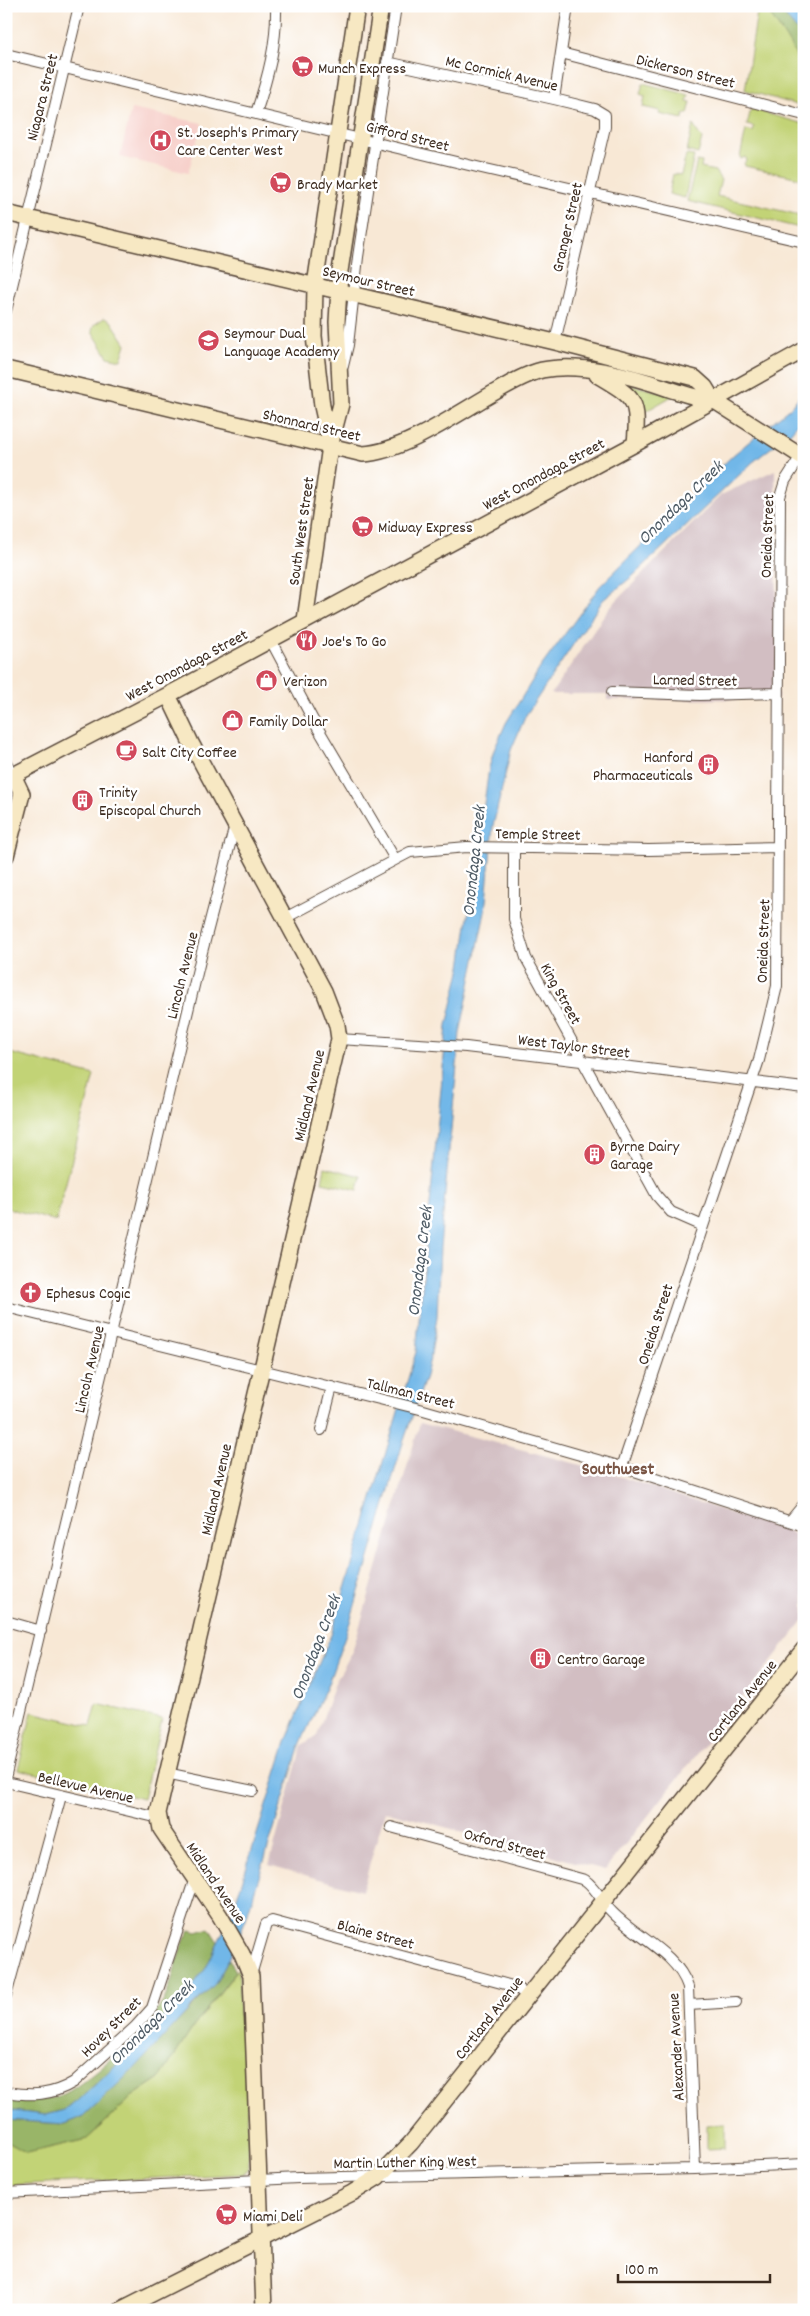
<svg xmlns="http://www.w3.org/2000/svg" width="810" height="2316" viewBox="0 0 810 2316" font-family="Dekko,sans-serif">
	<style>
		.built { fill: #f7d0cb }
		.industrial { fill: #d2bec2 }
		.green { fill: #c2d376; stroke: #7e7e4a }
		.forest { fill: #99b567; stroke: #6a7042 }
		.water { fill: #71b7e8; stroke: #567083 }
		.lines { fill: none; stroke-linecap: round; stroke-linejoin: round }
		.street-casing { stroke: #574639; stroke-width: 12 }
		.secondary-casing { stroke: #574639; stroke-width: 18 }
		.street { stroke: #fff; stroke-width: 10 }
		.secondary { stroke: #f7e8c3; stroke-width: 15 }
		.labels { text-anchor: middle; stroke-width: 5; stroke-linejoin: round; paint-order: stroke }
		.poi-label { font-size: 16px; fill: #3b2a1e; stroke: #fff; text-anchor: start }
		.street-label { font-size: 16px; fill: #3b2a1e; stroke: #fff }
		.water-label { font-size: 18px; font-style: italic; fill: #4e5b65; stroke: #fff }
		.neighbourhood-label { font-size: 18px; font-weight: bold; fill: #7a5646; stroke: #fff }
	</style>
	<rect width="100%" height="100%" fill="#fff"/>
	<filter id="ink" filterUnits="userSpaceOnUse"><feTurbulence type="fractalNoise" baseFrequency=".02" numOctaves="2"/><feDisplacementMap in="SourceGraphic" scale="10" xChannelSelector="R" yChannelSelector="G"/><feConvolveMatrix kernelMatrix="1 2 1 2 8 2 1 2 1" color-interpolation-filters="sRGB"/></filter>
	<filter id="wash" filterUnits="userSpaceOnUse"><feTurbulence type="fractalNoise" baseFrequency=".0096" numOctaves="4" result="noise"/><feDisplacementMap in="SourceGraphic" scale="20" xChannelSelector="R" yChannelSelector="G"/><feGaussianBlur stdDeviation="1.12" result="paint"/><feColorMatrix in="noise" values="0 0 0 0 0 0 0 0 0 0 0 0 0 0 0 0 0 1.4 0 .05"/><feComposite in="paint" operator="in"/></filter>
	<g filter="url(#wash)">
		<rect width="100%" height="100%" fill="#f8e8d5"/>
		<path class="built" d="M 131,109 L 202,123 L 188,173 L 120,157 Z"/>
		<path class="industrial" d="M 775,470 L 778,699 L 607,700 L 607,694 L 551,694 L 610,607 L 721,495 Z
			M 420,1423 L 600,1470 L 804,1537 L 804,1620 L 605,1870 L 385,1811 L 362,1891 L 269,1865 L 302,1745 L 317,1735 L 335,1683 L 352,1652 Z"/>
		<path class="green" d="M 758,6 L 763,6 C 778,24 798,48 804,72 C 806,82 804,96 804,107 L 745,90 Z
			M 643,83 L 689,95 L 687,101 L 691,102 L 688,114 L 684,114 L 683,119 L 659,114 L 660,111 L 643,107 L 645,96 L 640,94 Z
			M 751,109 L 804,124 L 804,179 L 745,166 L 744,163 L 747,160 L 745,157 L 741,159 L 740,157 L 746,130 L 753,132 L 754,127 L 747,125 Z
			M 693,125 L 702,139 L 698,154 L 687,151 Z
			M 686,155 L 694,156 L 685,198 L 669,194 L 673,174 L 681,175 Z
			M 697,161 L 702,162 L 701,168 L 715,171 L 721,180 L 717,196 L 800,215 L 804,208 L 804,229 L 687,201 Z
			M 104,318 L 111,321 L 126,344 L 121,360 L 108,357 L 92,331 L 94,325 Z
			M 626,384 L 674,395 L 641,414 Z
			M 6,1052 L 94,1075 L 56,1221 L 6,1208 Z
			M 325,1167 L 361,1176 L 358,1190 L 322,1182 Z
			M 97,1704 L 162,1719 L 143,1799 L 18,1769 L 32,1712 L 91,1726 Z
			M 239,1968 L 239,2015 L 245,2016 L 249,2167 L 243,2174 L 6,2185 L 6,2141 L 27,2153 L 87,2139 L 133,2096 L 160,2078 L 194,2026 Z
			M 725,2124 L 725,2148 L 707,2149 L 707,2125 Z"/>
		<path class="forest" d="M 763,6 L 777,6 L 804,39 L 804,72 C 793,48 780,27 763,6 Z
			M 209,1928 L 218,1942 L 206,1968 L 193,1985 L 141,2041 L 79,2100 L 64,2110 L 45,2115 L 6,2110 L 6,2099 C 24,2101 42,2102 59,2096 C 83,2089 154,2021 165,1998 C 175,1977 177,1950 190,1930 L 197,1932 Z
			M 229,1959 L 236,1971 L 194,2026 L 160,2078 L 133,2096 L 87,2139 L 27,2153 L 6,2141 L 6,2120 L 64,2124 L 84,2116 L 215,1984 Z"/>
		<path class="water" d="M 777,6 L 794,6 L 804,18 L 804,39 Z
			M 804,390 L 804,415 L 791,432 L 753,462 L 634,575 L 603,600 L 526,715 L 511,750 L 493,826 L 485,912 L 460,1033 L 440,1247 L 437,1317 L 431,1354 L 426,1376 L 402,1446 L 350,1622 L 329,1681 L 300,1745 L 246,1919 L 229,1959 L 215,1984 L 191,2007 L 136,2067 L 84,2116 L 64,2124 L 6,2120 L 6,2110 L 45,2115 L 64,2110 L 79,2100 L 141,2041 L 193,1985 L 206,1968 L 233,1910 L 287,1739 L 331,1635 L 416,1352 L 447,1025 L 461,967 L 489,768 L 494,750 L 506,723 L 540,668 L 600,586 L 732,456 L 791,407 Z"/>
	</g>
	<g filter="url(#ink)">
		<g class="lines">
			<defs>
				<path id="street" d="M 561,53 L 804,115
					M 6,54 L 477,167 L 804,242
					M 387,62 L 554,99 L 595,109 L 605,115 L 605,127 L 555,342
					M 554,99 L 568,6
					M 256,113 C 268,77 277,44 276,6
					M 6,311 L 79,6
					M 343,366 L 348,345 L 358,257 L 396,6
					M 270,639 L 313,720 L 395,859
					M 612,692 L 700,695 L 778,693
					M 6,762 L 13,775
					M 514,848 L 514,919 L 526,958 L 657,1196 L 671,1212 L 703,1226
					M 285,918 L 410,852 L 467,847 L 649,850 L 778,847
					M 339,1039 L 466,1047 L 804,1088
					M 6,1307 L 420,1409 L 622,1467 L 804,1526
					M 321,1430 L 332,1387
					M 622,1467 L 759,1060 L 777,986 L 780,497 L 785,481 L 801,456
					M 790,1521 L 804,1504
					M 6,1621 L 41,1631
					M 166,1773 L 253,1791
					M 6,1774 L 202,952 L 235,825
					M 6,1782 L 159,1818
					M 391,1827 L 585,1880 C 597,1889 602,1902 612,1912 C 636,1937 677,1953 688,1987 L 695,2169
					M 251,1975 L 266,1924 L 272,1921 L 516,1987 L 527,1996
					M 6,1996 L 61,1796
					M 689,2005 L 736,2002
					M 6,2092 C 32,2096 51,2096 74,2082 L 135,2027 L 152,2008 L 194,1881
					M 6,2193 L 298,2178 L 695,2169 L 804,2164"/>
				<path id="secondary" d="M 6,213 L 555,342 L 695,378 L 705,387 L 713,400 L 804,458
					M 6,369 L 363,454 C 404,452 461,411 497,391 C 511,383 526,374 542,370 C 580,362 633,376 669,389 C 685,394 697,399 713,400
					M 597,375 C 635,398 639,398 635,444
					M 330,442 L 322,406 L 314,336 L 315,285 L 357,6
					M 305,620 L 330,446 L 341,404 L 337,322 L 340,271 L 381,6
					M 168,695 L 191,743 L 324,991 L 337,1025 L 339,1039 L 158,1813 L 161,1829 L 220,1916 L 242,1954 L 251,1976 L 264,2310
					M 6,779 L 168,695 L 635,444 L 804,350
					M 6,856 L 22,794 L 13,775
					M 120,2310 L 352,2193 L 378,2177 L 411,2143 L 804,1649"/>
			</defs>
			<use href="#street" class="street-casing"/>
			<use href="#secondary" class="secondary-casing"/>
			<use href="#street" class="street"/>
			<use href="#secondary" class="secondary"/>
		</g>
	</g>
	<defs>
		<symbol id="supermarket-disc" viewBox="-11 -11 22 22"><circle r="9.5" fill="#d1495b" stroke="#fff"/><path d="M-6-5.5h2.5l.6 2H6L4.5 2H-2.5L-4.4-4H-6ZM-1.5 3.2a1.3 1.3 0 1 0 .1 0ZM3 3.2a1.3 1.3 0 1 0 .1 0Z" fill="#fff"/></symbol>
		<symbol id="hospital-disc" viewBox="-11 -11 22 22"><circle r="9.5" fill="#d1495b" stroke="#fff"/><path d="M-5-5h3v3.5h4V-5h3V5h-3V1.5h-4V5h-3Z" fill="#fff"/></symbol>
		<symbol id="school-disc" viewBox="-11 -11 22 22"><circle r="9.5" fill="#d1495b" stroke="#fff"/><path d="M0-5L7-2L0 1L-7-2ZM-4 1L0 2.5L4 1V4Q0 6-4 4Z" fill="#fff"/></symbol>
		<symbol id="restaurant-disc" viewBox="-11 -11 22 22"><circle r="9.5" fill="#d1495b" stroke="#fff"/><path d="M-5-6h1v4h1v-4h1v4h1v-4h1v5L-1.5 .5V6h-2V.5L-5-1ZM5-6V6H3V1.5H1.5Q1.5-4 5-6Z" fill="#fff"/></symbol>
		<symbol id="shop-disc" viewBox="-11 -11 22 22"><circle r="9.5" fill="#d1495b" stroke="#fff"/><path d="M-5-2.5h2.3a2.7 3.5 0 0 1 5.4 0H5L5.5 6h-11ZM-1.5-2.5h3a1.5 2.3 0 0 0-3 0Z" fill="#fff"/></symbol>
		<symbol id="cafe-disc" viewBox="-11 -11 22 22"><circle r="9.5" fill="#d1495b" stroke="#fff"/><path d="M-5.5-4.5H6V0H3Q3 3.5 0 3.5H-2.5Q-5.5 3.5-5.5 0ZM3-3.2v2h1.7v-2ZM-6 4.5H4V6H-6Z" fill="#fff"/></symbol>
		<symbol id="building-disc" viewBox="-11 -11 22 22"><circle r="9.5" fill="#d1495b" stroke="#fff"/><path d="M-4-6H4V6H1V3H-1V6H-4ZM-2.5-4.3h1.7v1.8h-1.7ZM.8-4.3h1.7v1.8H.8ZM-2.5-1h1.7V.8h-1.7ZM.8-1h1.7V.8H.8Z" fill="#fff"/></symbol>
		<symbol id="church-disc" viewBox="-11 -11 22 22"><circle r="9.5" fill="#d1495b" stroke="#fff"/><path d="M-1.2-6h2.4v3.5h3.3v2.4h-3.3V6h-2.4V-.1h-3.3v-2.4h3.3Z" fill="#fff"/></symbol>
	</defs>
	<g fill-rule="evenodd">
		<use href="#supermarket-disc" x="290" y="54" width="25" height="25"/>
		<use href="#hospital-disc" x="148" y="128" width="25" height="25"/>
		<use href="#supermarket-disc" x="268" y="170" width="25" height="25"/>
		<use href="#school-disc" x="196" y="328" width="25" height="25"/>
		<use href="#supermarket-disc" x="350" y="514" width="25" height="25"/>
		<use href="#restaurant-disc" x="294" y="628" width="25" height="25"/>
		<use href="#shop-disc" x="254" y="668" width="25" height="25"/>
		<use href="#shop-disc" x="220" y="708" width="25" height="25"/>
		<use href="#cafe-disc" x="114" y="738" width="25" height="25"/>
		<use href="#building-disc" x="696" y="752" width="25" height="25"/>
		<use href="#building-disc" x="70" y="788" width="25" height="25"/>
		<use href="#building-disc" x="582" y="1142" width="25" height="25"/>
		<use href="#church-disc" x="18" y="1280" width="25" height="25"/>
		<use href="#building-disc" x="528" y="1646" width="25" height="25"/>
		<use href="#supermarket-disc" x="214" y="2202" width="25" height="25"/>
	</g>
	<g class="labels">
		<g class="poi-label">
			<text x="318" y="73">Munch Express</text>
			<text x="177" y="137">St. Joseph's Primary<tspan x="177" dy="18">Care Center West</tspan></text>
			<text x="297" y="189">Brady Market</text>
			<text x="224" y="338">Seymour Dual<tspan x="224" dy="18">Language Academy</tspan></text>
			<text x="378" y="532">Midway Express</text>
			<text x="322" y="646">Joe's To Go</text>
			<text x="283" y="686">Verizon</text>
			<text x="249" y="726">Family Dollar</text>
			<text x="142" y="757">Salt City Coffee</text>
			<text x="693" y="762" text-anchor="end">Hanford<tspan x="693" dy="18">Pharmaceuticals</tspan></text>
			<text x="99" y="797">Trinity<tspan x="99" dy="18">Episcopal Church</tspan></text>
			<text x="610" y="1151">Byrne Dairy<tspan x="610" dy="18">Garage</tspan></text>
			<text x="46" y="1298">Ephesus Cogic</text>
			<text x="557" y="1664">Centro Garage</text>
			<text x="243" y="2221">Miami Deli</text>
		</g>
		<g class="street-label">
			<text transform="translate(686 70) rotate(14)" y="6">Dickerson Street</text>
			<text transform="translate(502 72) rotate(13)" y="6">Mc Cormick Avenue</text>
			<text transform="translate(41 97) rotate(-76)" y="6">Niagara Street</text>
			<text transform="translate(408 135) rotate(14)" y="6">Gifford Street</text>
			<text transform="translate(566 227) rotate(-77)" y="6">Granger Street</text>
			<text transform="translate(369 280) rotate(13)" y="6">Seymour Street</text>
			<text transform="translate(312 424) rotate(13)" y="6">Shonnard Street</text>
			<text transform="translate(543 473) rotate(-28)" y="6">West Onondaga Street</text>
			<text transform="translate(300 531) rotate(-82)" y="6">South West Street</text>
			<text transform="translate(766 536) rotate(-88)" y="6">Oneida Street</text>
			<text transform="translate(186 664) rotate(-28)" y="6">West Onondaga Street</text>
			<text transform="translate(695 679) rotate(1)" y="6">Larned Street</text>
			<text transform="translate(538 833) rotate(1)" y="6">Temple Street</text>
			<text transform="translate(762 941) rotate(-88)" y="6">Oneida Street</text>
			<text transform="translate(181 975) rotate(-76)" y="6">Lincoln Avenue</text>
			<text transform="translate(562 993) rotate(61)" y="6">King Street</text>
			<text transform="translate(574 1045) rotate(7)" y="6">West Taylor Street</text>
			<text transform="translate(308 1095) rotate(-77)" y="6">Midland Avenue</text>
			<text transform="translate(654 1324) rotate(-72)" y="6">Oneida Street</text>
			<text transform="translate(88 1369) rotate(-77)" y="6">Lincoln Avenue</text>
			<text transform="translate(411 1392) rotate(14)" y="6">Tallman Street</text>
			<text transform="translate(215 1489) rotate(-77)" y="6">Midland Avenue</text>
			<text transform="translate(741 1700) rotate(-51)" y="6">Cortland Avenue</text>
			<text transform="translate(86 1786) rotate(13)" y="6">Bellevue Avenue</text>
			<text transform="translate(505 1843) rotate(15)" y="6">Oxford Street</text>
			<text transform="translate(217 1882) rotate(56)" y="6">Midland Avenue</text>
			<text transform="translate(376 1933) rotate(15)" y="6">Blaine Street</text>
			<text transform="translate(488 2017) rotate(-52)" y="6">Cortland Avenue</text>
			<text transform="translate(110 2026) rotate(-45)" y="6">Hovey Street</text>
			<text transform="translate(675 2047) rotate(-93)" y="6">Alexander Avenue</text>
			<text transform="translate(405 2161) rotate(-1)" y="6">Martin Luther King West</text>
		</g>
		<g class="water-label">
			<text transform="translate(680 502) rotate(-44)" y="6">Onondaga Creek</text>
			<text transform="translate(473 861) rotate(-84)" y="6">Onondaga Creek</text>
			<text transform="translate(419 1261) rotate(-83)" y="6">Onondaga Creek</text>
			<text transform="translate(315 1647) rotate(-69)" y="6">Onondaga Creek</text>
			<text transform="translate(151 2022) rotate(-45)" y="6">Onondaga Creek</text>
		</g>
		<g class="neighbourhood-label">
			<text x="618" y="1474">Southwest</text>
		</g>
	</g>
	<rect width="810" height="2316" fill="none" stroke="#fff" stroke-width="25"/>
	<path d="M618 2274v8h152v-8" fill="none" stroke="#3b2a1e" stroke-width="2.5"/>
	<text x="625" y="2274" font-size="15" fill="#3b2a1e" stroke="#ffffff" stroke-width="4" paint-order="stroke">100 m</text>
</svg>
